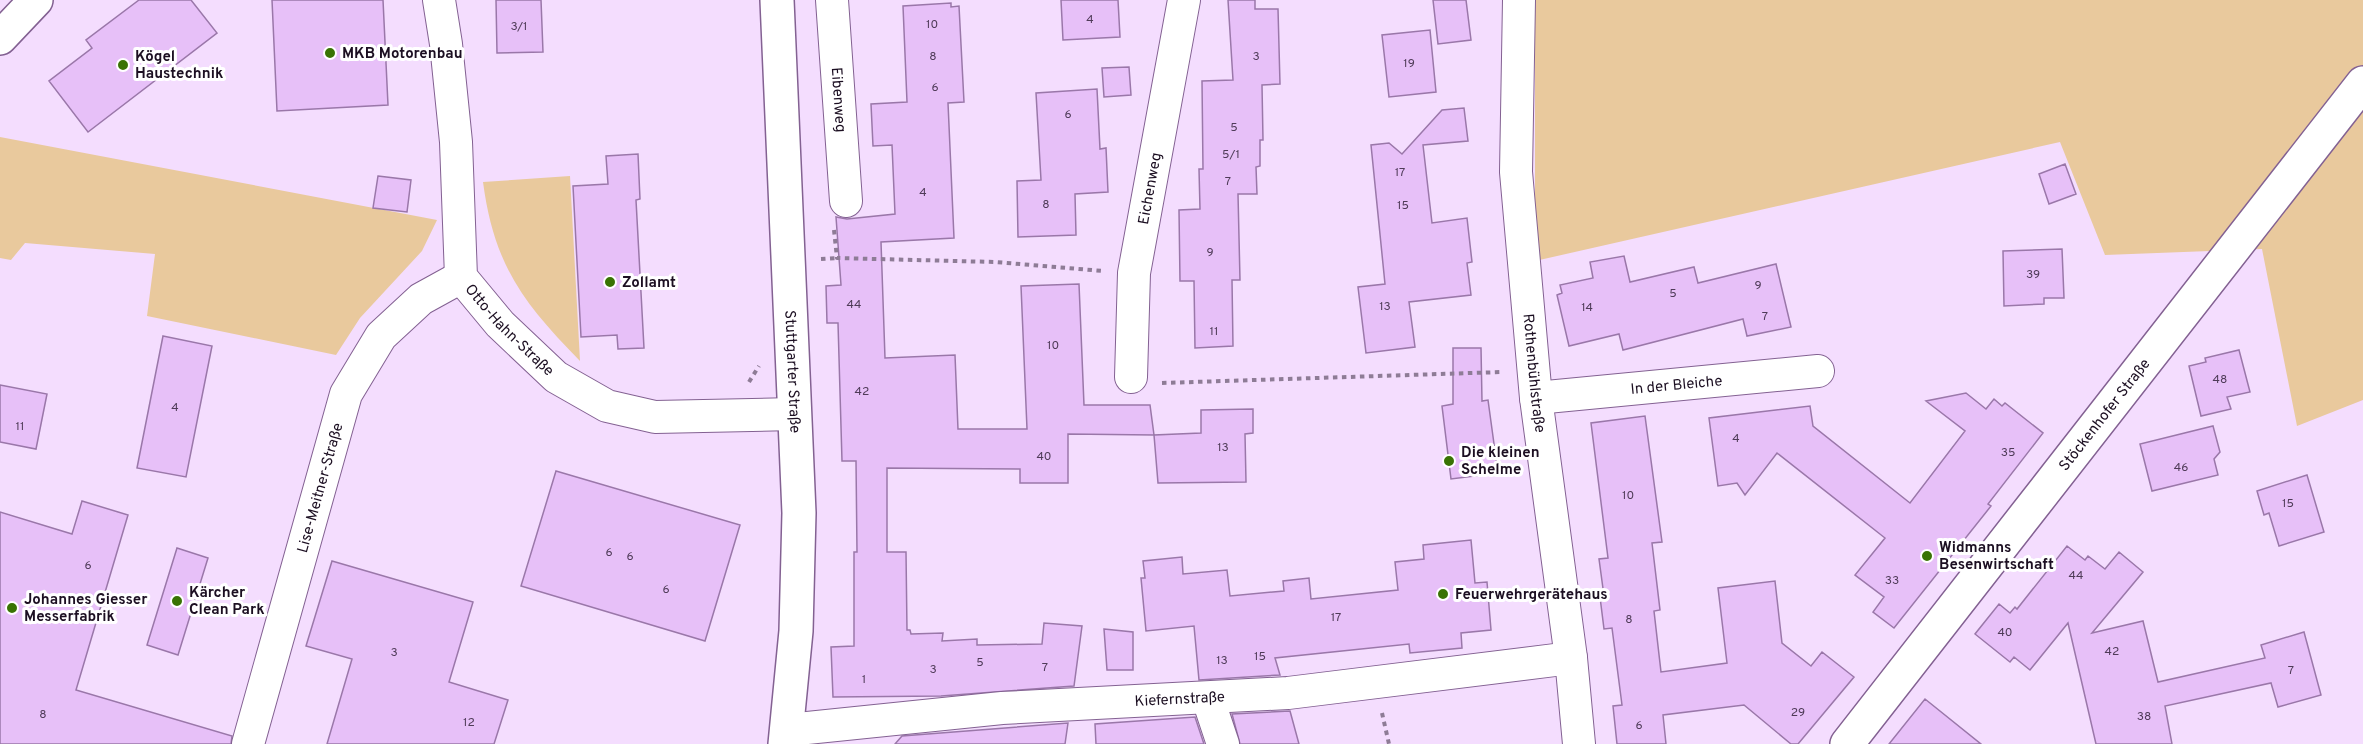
<svg xmlns="http://www.w3.org/2000/svg" width="2363" height="744" viewBox="0 0 2363 744" font-family="Overpass,sans-serif">
	<style>
		.green { fill: #e9c99d }
		.building { fill: #e7c0f8; stroke: #9a77a9; stroke-width: 1.5 }
		.lines { fill: none; stroke-linecap: round; stroke-linejoin: round }
		.minor-casing { stroke: #836192; stroke-width: 34 }
		.major-casing { stroke: #836192; stroke-width: 36 }
		.path { stroke: #8e7c96; stroke-width: 4; stroke-dasharray: 4.5 4.5; stroke-linecap: butt }
		.minor { stroke: #fff; stroke-width: 32 }
		.major { stroke: #fff; stroke-width: 33 }
		.poi-dot { fill: #397304; stroke: #fff; stroke-width: 2 }
		.labels { text-anchor: middle; stroke-width: 6; stroke-linejoin: round; paint-order: stroke }
		.number-label { font-size: 12px; fill: #4f3b58 }
		.poi-label { font-size: 15px; font-weight: bold; fill: #1c0f22; stroke: #fff; text-anchor: start }
		.street-label { font-size: 15px; fill: #1c0f22; stroke: #fff }
	</style>
	<rect width="100%" height="100%" fill="#f4ddfe"/>
	<path class="green" d="M 1535,0 L 2363,0 L 2363,400 L 2297,426 L 2262,249 L 2105,255 L 2060,142 L 1535,261 Z
		M 0,137 L 437,220 L 422,251 L 360,318 L 336,355 L 147,316 L 155,254 L 25,243 L 11,260 L 0,258 Z
		M 570,176 L 580,361 C 523,303 494,265 483,182 Z"/>
	<path class="building" d="M 139,0 L 191,0 L 217,33 L 88,132 L 49,81 L 92,48 L 86,40 Z
		M 272,0 L 383,0 L 388,105 L 277,111 Z
		M 496,0 L 541,0 L 543,52 L 497,53 Z
		M 1061,0 L 1118,0 L 1120,37 L 1063,40 Z
		M 1228,0 L 1255,0 L 1255,9 L 1278,9 L 1280,84 L 1262,85 L 1263,140 L 1260,140 L 1260,166 L 1256,167 L 1257,194 L 1238,194 L 1240,280 L 1232,280 L 1233,346 L 1195,348 L 1194,281 L 1180,281 L 1179,210 L 1200,209 L 1199,169 L 1203,169 L 1202,81 L 1233,80 Z
		M 1433,0 L 1466,0 L 1471,40 L 1438,44 Z
		M 951,3 L 951,7 L 959,6 L 964,102 L 948,103 L 954,238 L 881,242 L 885,358 L 955,355 L 958,429 L 1027,429 L 1021,286 L 1079,284 L 1084,405 L 1150,405 L 1154,435 L 1068,434 L 1068,483 L 1020,483 L 1020,469 L 887,468 L 887,552 L 906,552 L 907,630 L 910,630 L 911,634 L 943,633 L 942,641 L 977,639 L 977,645 L 1042,644 L 1044,623 L 1082,626 L 1074,686 L 941,696 L 833,697 L 831,647 L 854,646 L 854,552 L 857,552 L 856,461 L 842,461 L 838,323 L 827,323 L 826,286 L 841,285 L 836,217 L 847,219 L 895,214 L 892,145 L 873,146 L 871,104 L 907,102 L 903,6 Z
		M 1430,30 L 1436,92 L 1389,97 L 1382,35 Z
		M 1129,67 L 1131,95 L 1104,97 L 1102,68 Z
		M 1097,89 L 1100,149 L 1106,148 L 1108,192 L 1075,194 L 1076,235 L 1018,237 L 1017,181 L 1041,180 L 1036,93 Z
		M 1464,108 L 1468,141 L 1423,145 L 1432,223 L 1467,218 L 1472,262 L 1467,263 L 1471,295 L 1409,302 L 1415,347 L 1366,353 L 1358,287 L 1385,284 L 1371,145 L 1389,143 L 1402,154 L 1442,110 Z
		M 638,154 L 640,199 L 636,200 L 644,348 L 618,349 L 617,335 L 581,337 L 573,186 L 608,184 L 606,156 Z
		M 2065,164 L 2076,194 L 2049,204 L 2039,174 Z
		M 378,176 L 411,180 L 407,212 L 373,208 Z
		M 2062,249 L 2064,298 L 2044,298 L 2044,304 L 2004,306 L 2003,251 Z
		M 1624,256 L 1630,282 L 1694,267 L 1698,283 L 1776,264 L 1791,327 L 1747,336 L 1743,319 L 1623,350 L 1619,334 L 1569,346 L 1557,295 L 1562,293 L 1560,285 L 1593,278 L 1590,262 Z
		M 163,336 L 212,346 L 186,477 L 137,468 Z
		M 1453,348 L 1481,348 L 1482,401 L 1488,400 L 1498,473 L 1451,479 L 1442,406 L 1453,404 Z
		M 2239,350 L 2250,392 L 2227,397 L 2231,409 L 2201,416 L 2189,366 L 2206,362 L 2205,358 Z
		M 0,385 L 47,394 L 36,449 L 0,442 Z
		M 1966,393 L 1986,409 L 1994,399 L 2002,406 L 2005,403 L 2043,433 L 1988,504 L 1991,506 L 1894,628 L 1873,612 L 1884,597 L 1855,575 L 1885,538 L 1777,453 L 1745,495 L 1737,483 L 1718,486 L 1709,418 L 1810,406 L 1813,426 L 1910,503 L 1965,431 L 1926,401 Z
		M 1253,409 L 1253,433 L 1245,434 L 1246,482 L 1158,483 L 1154,435 L 1201,433 L 1201,410 Z
		M 1645,416 L 1662,542 L 1652,543 L 1660,610 L 1654,611 L 1661,672 L 1727,663 L 1718,588 L 1775,581 L 1782,643 L 1811,666 L 1822,652 L 1854,677 L 1798,744 L 1791,744 L 1744,705 L 1663,715 L 1666,744 L 1617,744 L 1613,706 L 1622,705 L 1612,628 L 1604,629 L 1600,597 L 1604,596 L 1599,559 L 1608,558 L 1591,423 Z
		M 2213,426 L 2220,452 L 2214,459 L 2218,475 L 2152,491 L 2140,444 Z
		M 556,471 L 740,525 L 705,641 L 521,586 Z
		M 2307,475 L 2324,532 L 2279,546 L 2269,513 L 2264,515 L 2257,491 Z
		M 82,501 L 128,515 L 76,690 L 232,736 L 231,744 L 0,744 L 0,512 L 72,534 Z
		M 1471,540 L 1475,583 L 1487,582 L 1491,630 L 1461,633 L 1462,648 L 1410,653 L 1409,644 L 1275,658 L 1280,675 L 1199,680 L 1194,626 L 1146,631 L 1141,578 L 1145,578 L 1143,561 L 1182,557 L 1183,574 L 1227,570 L 1230,596 L 1284,591 L 1283,581 L 1309,578 L 1311,599 L 1398,590 L 1395,562 L 1424,559 L 1423,545 Z
		M 2067,546 L 2085,560 L 2088,556 L 2105,569 L 2119,552 L 2143,572 L 2092,633 L 2143,621 L 2158,682 L 2265,658 L 2261,645 L 2304,632 L 2321,695 L 2278,707 L 2271,683 L 2165,706 L 2172,744 L 2096,744 L 2068,623 L 2030,670 L 2014,657 L 2010,662 L 1975,634 L 1999,604 L 2010,613 L 2015,607 L 2017,609 Z
		M 177,548 L 208,558 L 178,655 L 147,645 Z
		M 332,561 L 473,602 L 449,682 L 508,700 L 494,744 L 327,744 L 352,659 L 306,646 Z
		M 1104,629 L 1133,632 L 1133,670 L 1107,670 Z
		M 1925,699 L 1981,744 L 1889,744 Z
		M 1290,711 L 1299,744 L 1240,744 L 1232,714 Z
		M 1195,717 L 1204,744 L 1096,744 L 1095,724 Z
		M 1068,723 L 1065,744 L 895,744 L 902,736 Z"/>
	<g class="lines">
		<defs>
			<g id="minor">
				<path id="s1" d="M 439,0 L 446,44 L 456,142 L 461,277 L 500,324 L 556,377 L 607,406 L 655,417 L 794,414"/>
				<path id="s2" d="M 832,0 L 846,201"/>
				<path id="s3" d="M 1519,0 L 1516,172 L 1536,398 L 1571,658 L 1579,744"/>
				<path id="s4" d="M 1131,377 L 1134,273 L 1184,0"/>
				<path id="s5" d="M 1536,398 L 1818,371"/>
				<path d="M 1208,699 L 1223,744"/>
				<path id="s6" d="M 788,730 L 1002,708 L 1288,693 L 1571,658"/>
				<path id="s7" d="M 248,744 L 346,394 L 381,336 L 421,299 L 461,277"/>
			</g>
			<g id="major">
				<path id="s8" d="M 777,0 L 799,513 L 796,631 L 785,744"/>
				<path d="M 0,38 L 36,0"/>
				<path id="s9" d="M 1847,744 L 2363,83"/>
			</g>
		</defs>
		<use href="#minor" class="minor-casing"/>
		<use href="#major" class="major-casing"/>
		<path class="path" d="M 834,230 L 837,258 L 995,262 L 1103,271
			M 821,259 L 837,258
			M 749,382 L 759,366
			M 1162,383 L 1502,372
			M 1382,713 L 1389,744"/>
		<use href="#minor" class="minor"/>
		<use href="#major" class="major"/>
	</g>
	<g class="poi-dot">
		<circle cx="330" cy="53" r="6"/>
		<circle cx="123" cy="65" r="6"/>
		<circle cx="610" cy="282" r="6"/>
		<circle cx="1449" cy="461" r="6"/>
		<circle cx="1927" cy="556" r="6"/>
		<circle cx="1443" cy="594" r="6"/>
		<circle cx="177" cy="601" r="6"/>
		<circle cx="12" cy="608" r="6"/>
	</g>
	<g class="labels">
		<g class="number-label">
			<text x="1090" y="23">4</text>
			<text x="932" y="28">10</text>
			<text x="519" y="30">3/1</text>
			<text x="933" y="60">8</text>
			<text x="1256" y="60">3</text>
			<text x="1409" y="67">19</text>
			<text x="935" y="91">6</text>
			<text x="1068" y="118">6</text>
			<text x="1234" y="131">5</text>
			<text x="1231" y="158">5/1</text>
			<text x="1400" y="176">17</text>
			<text x="1228" y="185">7</text>
			<text x="923" y="196">4</text>
			<text x="1046" y="208">8</text>
			<text x="1403" y="209">15</text>
			<text x="1210" y="256">9</text>
			<text x="2033" y="278">39</text>
			<text x="1758" y="289">9</text>
			<text x="1673" y="297">5</text>
			<text x="854" y="308">44</text>
			<text x="1385" y="310">13</text>
			<text x="1587" y="311">14</text>
			<text x="1765" y="320">7</text>
			<text x="1214" y="335">11</text>
			<text x="1053" y="349">10</text>
			<text x="2220" y="383">48</text>
			<text x="862" y="395">42</text>
			<text x="175" y="411">4</text>
			<text x="20" y="430">11</text>
			<text x="1736" y="442">4</text>
			<text x="1223" y="451">13</text>
			<text x="2008" y="456">35</text>
			<text x="1044" y="460">40</text>
			<text x="2181" y="471">46</text>
			<text x="1628" y="499">10</text>
			<text x="2288" y="507">15</text>
			<text x="609" y="556">6</text>
			<text x="630" y="560">6</text>
			<text x="88" y="569">6</text>
			<text x="2076" y="579">44</text>
			<text x="1892" y="584">33</text>
			<text x="666" y="593">6</text>
			<text x="1336" y="621">17</text>
			<text x="1629" y="623">8</text>
			<text x="2005" y="636">40</text>
			<text x="2112" y="655">42</text>
			<text x="394" y="656">3</text>
			<text x="1260" y="660">15</text>
			<text x="1222" y="664">13</text>
			<text x="980" y="666">5</text>
			<text x="1045" y="671">7</text>
			<text x="933" y="673">3</text>
			<text x="2291" y="674">7</text>
			<text x="864" y="683">1</text>
			<text x="1798" y="716">29</text>
			<text x="43" y="718">8</text>
			<text x="2144" y="720">38</text>
			<text x="469" y="726">12</text>
			<text x="1639" y="729">6</text>
		</g>
		<g class="poi-label">
			<text x="342" y="58">MKB Motorenbau</text>
			<text x="135" y="61">Kögel<tspan x="135" dy="17">Haustechnik</tspan></text>
			<text x="622" y="287">Zollamt</text>
			<text x="1461" y="457">Die kleinen<tspan x="1461" dy="17">Schelme</tspan></text>
			<text x="1939" y="552">Widmanns<tspan x="1939" dy="17">Besenwirtschaft</tspan></text>
			<text x="189" y="597">Kärcher<tspan x="189" dy="17">Clean Park</tspan></text>
			<text x="1455" y="599">Feuerwehrgerätehaus</text>
			<text x="24" y="604">Johannes Giesser<tspan x="24" dy="17">Messerfabrik</tspan></text>
		</g>
		<g class="street-label">
			<text dy="5" stroke="none"><textPath href="#s2" startOffset="100">Eibenweg</textPath></text>
			<text dy="5" stroke="none"><textPath href="#s4" startOffset="190">Eichenweg</textPath></text>
			<text dy="5" stroke="none"><textPath href="#s1" startOffset="350">Otto-Hahn-Straße</textPath></text>
			<text dy="5" stroke="none"><textPath href="#s8" startOffset="372">Stuttgarter Straße</textPath></text>
			<text dy="5" stroke="none"><textPath href="#s3" startOffset="374">Rothenbühlstraße</textPath></text>
			<text dy="5" stroke="none"><textPath href="#s5" startOffset="141">In der Bleiche</textPath></text>
			<text dy="5" stroke="none"><textPath href="#s9" startOffset="418">Stöckenhofer Straße</textPath></text>
			<text dy="5" stroke="none"><textPath href="#s7" startOffset="266">Lise-Meitner-Straße</textPath></text>
			<text dy="5" stroke="none"><textPath href="#s6" startOffset="393">Kiefernstraße</textPath></text>
		</g>
	</g>
</svg>
